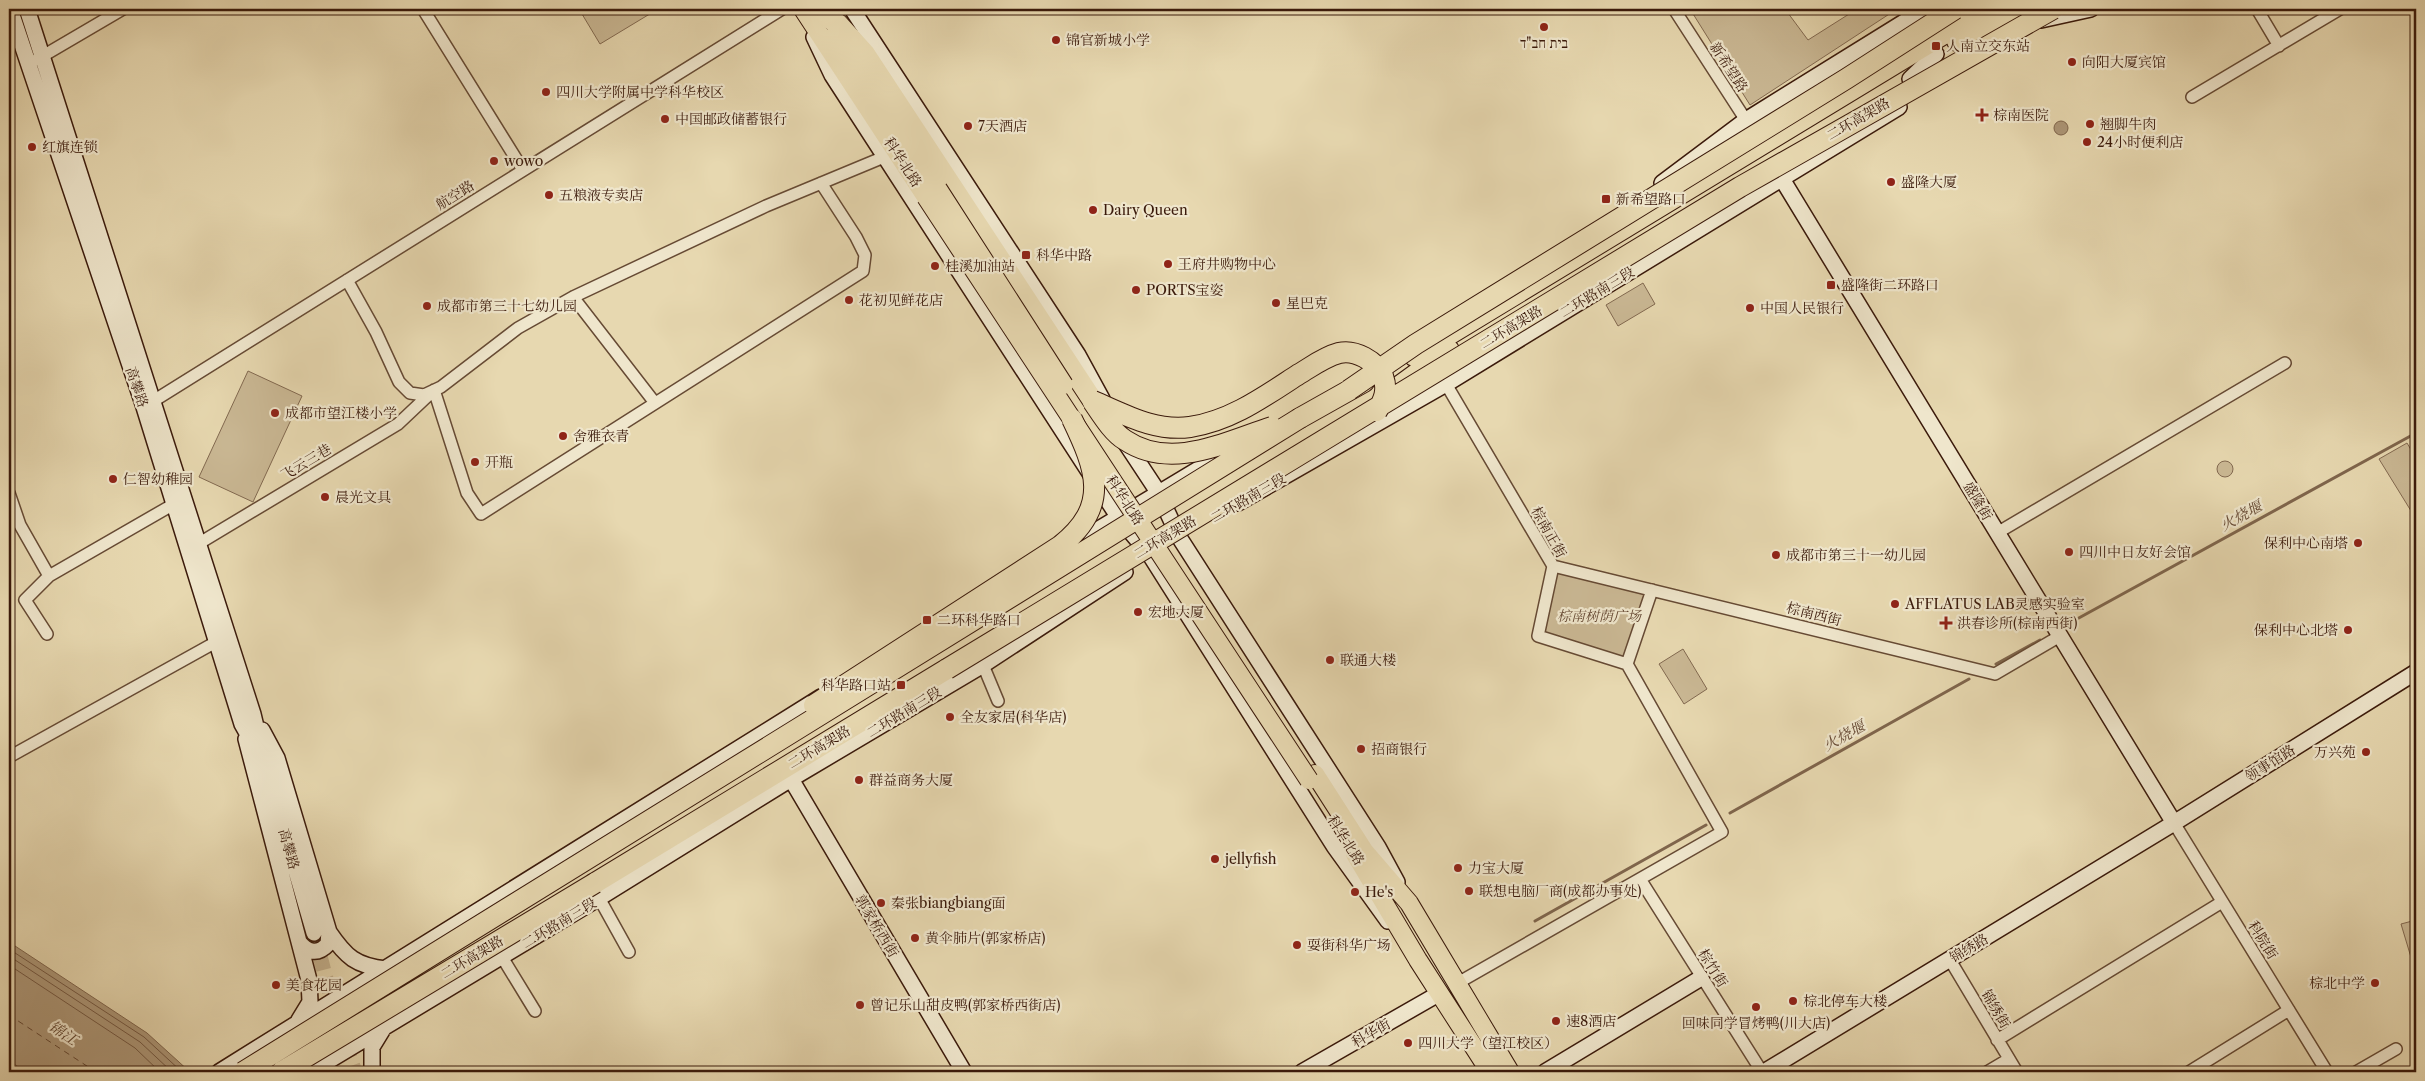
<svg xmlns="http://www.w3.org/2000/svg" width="2425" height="1081" viewBox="0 0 2425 1081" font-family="'Libre Caslon Text','Noto Serif SC','Frank Ruhl Libre',serif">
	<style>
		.green { fill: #cab894; stroke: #826950 }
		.water { fill: #ad9778; stroke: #7f654c }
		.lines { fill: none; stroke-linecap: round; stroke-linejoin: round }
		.shore { stroke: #745842; stroke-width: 1 }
		.stream { stroke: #7f654c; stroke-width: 3 }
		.ferry { stroke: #634631; stroke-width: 1; stroke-dasharray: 6 5; stroke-linecap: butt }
		.secondary-tunnel { stroke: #c5b28f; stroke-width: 15; stroke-dasharray: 15 8; stroke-linecap: butt }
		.street-casing { stroke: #664a34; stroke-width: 14 }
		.secondary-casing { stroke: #3b1a0b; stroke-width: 18 }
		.primary-casing { stroke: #3b1a0b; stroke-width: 20 }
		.highway-casing { stroke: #3b1a0b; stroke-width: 22 }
		.street { stroke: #efe6cc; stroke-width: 11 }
		.secondary { stroke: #efe6cc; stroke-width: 15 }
		.primary { stroke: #e7d8b0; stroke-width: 18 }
		.highway { stroke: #e7d8b0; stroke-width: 20 }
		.primary-bridge-casing { stroke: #3b1a0b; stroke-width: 20; stroke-linecap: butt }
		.highway-bridge-casing { stroke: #3b1a0b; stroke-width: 22; stroke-linecap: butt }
		.primary-bridge { stroke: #e7d8b0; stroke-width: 18 }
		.highway-bridge { stroke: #e7d8b0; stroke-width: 20 }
		.poi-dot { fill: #8f2418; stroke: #efe6cc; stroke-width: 2 }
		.labels { text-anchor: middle; stroke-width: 4.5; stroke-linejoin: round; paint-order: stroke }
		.poi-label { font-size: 14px; fill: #3b1a0b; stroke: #efe6cc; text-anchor: start }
		.street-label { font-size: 14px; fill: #3b1a0b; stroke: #efe6cc }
		.park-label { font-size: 14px; font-style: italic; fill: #664934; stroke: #efe6cc }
		.water-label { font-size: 15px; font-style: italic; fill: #634631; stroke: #efe6cc }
	</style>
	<rect width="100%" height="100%" fill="#e7d8b0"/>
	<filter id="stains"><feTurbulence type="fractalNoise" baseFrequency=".004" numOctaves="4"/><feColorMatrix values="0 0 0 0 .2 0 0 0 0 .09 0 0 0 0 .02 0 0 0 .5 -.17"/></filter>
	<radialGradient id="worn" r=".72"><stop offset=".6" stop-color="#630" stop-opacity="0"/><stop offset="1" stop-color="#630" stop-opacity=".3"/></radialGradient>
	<path class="green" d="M 579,9 L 658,9 L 600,44 Z
		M 1690,9 L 1785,9 L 1808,40 L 1857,9 L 1897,9 L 1750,105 Z
		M 1643,283 L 1655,304 L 1618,326 L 1606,305 Z
		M 248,371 L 302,396 L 253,502 L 199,477 Z
		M 2407,443 L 2416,458 L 2416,519 L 2379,459 Z
		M2217 469a8 8 0 1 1 16 0a8 8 0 1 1-16 0Z
		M 1553,566 L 1652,590 L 1627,664 L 1538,636 Z
		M 1683,649 L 1707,689 L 1684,704 L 1659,664 Z
		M 2416,920 L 2416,974 L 2401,924 Z"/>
	<path class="water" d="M2054 128a7 7 0 1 1 14 0a7 7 0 1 1-14 0Z
		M 9,942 L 147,1033 L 190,1072 L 25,1072 L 9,1060 Z"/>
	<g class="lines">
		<path class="shore" d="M 9,949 L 144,1037 L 182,1072
			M 9,956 L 140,1042 L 172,1072
			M 9,965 L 135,1048 L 160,1072"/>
		<path class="stream" d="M 2077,619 L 2416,433
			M 1996,664 L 2040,640
			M 1730,813 L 1969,679
			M 1535,921 L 1706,825"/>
		<path class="ferry" d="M 9,1015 L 96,1072"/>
		<path class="secondary-tunnel" d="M 314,933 L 338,1025 L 355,1072"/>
		<defs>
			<path id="street" d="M 423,9 L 523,170
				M 1674,9 L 1749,125
				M 2257,9 L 2279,46
				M 36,60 L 123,9
				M 2192,97 L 2340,9
				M 347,280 L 376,332 L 399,382 L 410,393 L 424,395 L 441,387 L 518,328 L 573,297 L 766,206 L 884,157
				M 573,297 L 655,403
				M 1446,384 L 1553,566 L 1538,636 L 1627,664 L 1722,832 L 1456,984
				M 147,405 L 782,9
				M 9,493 L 20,525 L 49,576
				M 1997,533 L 2285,363
				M 193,547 L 398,424 L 434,390 L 467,493 L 481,514 L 863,271 L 865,255 L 856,237 L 821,183
				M 1553,566 L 1995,674 L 2060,636
				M 47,634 L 25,600 L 49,576 L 174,504
				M 1627,664 L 1652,590
				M 983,665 L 998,701
				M 9,757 L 216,642
				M 2174,823 L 2327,1072
				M 1640,879 L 1762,1072
				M 599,898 L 629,952
				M 502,957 L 535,1011
				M 1950,960 L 2017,1072
				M 1997,1040 L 2222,902
				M 1987,1072 L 2009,1059
				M 2189,1072 L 2289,1010
				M 2356,1072 L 2396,1049"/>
			<path id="secondary" d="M 10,9 L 144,407 L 242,724 L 256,749
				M 27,9 L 253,714 L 265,764 L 314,933
				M 852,9 L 1078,355 L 1102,399
				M 2041,20 L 2091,9
				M 814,37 L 832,75 L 1119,518 L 1150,555 L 1334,846 L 1388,921
				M 1910,79 L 1936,54
				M 1788,171 L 1782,179 L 2174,823
				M 1662,183 L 1746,120 L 1925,9
				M 1123,439 L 1158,492 L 1179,537 L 1378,847 L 1397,882
				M 1238,503 L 1446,384 L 1899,107
				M 1064,550 L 1232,449
				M 262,730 L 277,758 L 329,932 C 346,957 356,966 386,969
				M 246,739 L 309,980 L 310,1002 L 299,1020
				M 791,779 L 964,1072
				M 299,942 C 308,953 318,955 328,944 L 329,932
				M 219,1072 L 821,697
				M 310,1072 L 599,898 L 791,779 L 983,665 L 1125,572
				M 372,1072 L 372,1047 L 383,1029
				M 1302,1072 L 1440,993
				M 1545,1072 L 1701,978
				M 1764,1072 L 2174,823 L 2416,672"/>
			<path id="primary" d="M 803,9 L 926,197
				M 836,32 L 938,189
				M 1315,774 L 1365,852 L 1409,903 L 1510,1072
				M 1355,854 L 1418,960 L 1490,1072"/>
			<path id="highway" d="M 827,17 L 838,24 L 865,54 L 1093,401
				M 1957,41 L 2013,9
				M 1414,356 L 1985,9
				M 1398,387 L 1449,350
				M 1300,418 L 1364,382
				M 595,883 L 947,669"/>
		</defs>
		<use href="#street" class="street-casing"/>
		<use href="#secondary" class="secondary-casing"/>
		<use href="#primary" class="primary-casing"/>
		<use href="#highway" class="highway-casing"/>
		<use href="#street" class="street"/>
		<use href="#secondary" class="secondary"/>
		<use href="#primary" class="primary"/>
		<use href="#highway" class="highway"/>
		<defs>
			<path id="primary-bridge" d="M 938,189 L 1064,385
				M 926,197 L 1309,780"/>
			<path id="highway-bridge" d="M 1349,390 L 1416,344 L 1846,79 L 1955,9
				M 1093,401 C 1124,414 1155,432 1190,427 C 1231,421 1265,396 1299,374 C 1311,367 1324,357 1339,353 C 1355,349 1376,361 1383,376 C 1388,390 1384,400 1377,411
				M 1093,402 C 1102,415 1112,432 1125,440 C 1171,471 1225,442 1272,427
				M 947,669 L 1740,187 L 2053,9
				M 814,705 L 1060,546 C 1111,506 1096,469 1072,419
				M 243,1072 C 595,854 948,637 1300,418
				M 281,1072 L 595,883"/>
		</defs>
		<use href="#primary-bridge" class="primary-bridge-casing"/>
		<use href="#highway-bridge" class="highway-bridge-casing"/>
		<use href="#primary-bridge" class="primary-bridge"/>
		<use href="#highway-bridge" class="highway-bridge"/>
	</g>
	<g class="poi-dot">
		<circle cx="1544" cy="27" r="5"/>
		<circle cx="1056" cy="40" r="5"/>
		<rect x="1931" y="41" width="10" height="10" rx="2.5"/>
		<circle cx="2072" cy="62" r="5"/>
		<circle cx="546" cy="92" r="5"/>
		<path d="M1979.5 107.5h5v5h5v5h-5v5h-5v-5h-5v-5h5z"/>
		<circle cx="665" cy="119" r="5"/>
		<circle cx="2090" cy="124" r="5"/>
		<circle cx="968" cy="126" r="5"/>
		<circle cx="2087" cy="142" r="5"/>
		<circle cx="32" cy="147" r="5"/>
		<circle cx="494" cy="161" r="5"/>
		<circle cx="1891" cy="182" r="5"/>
		<circle cx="549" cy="195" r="5"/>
		<rect x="1601" y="194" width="10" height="10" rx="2.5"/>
		<circle cx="1093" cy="210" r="5"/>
		<rect x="1021" y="250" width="10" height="10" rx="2.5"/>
		<circle cx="1168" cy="264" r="5"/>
		<circle cx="935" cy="266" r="5"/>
		<rect x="1826" y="280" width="10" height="10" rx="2.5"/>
		<circle cx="1136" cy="290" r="5"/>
		<circle cx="849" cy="300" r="5"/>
		<circle cx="1276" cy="303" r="5"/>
		<circle cx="427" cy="306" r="5"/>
		<circle cx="1750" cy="308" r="5"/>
		<circle cx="275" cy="413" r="5"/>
		<circle cx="563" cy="436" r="5"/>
		<circle cx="475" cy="462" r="5"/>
		<circle cx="113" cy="479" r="5"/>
		<circle cx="325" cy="497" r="5"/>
		<circle cx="2358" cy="543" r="5"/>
		<circle cx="2069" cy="552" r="5"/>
		<circle cx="1776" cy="555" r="5"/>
		<circle cx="1895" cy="604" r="5"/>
		<circle cx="1138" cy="612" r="5"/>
		<rect x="922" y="615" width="10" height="10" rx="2.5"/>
		<path d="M1943.5 615.5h5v5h5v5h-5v5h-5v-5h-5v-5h5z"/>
		<circle cx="2348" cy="630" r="5"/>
		<circle cx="1330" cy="660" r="5"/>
		<rect x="896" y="680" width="10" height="10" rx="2.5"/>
		<circle cx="950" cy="717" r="5"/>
		<circle cx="1361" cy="749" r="5"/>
		<circle cx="2366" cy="752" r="5"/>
		<circle cx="859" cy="780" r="5"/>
		<circle cx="1215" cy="859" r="5"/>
		<circle cx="1458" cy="868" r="5"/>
		<circle cx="1469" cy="891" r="5"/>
		<circle cx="1355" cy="892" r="5"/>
		<circle cx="881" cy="903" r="5"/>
		<circle cx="915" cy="938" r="5"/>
		<circle cx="1297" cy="945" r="5"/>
		<circle cx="2375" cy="983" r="5"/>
		<circle cx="276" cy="985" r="5"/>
		<circle cx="1793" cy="1001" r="5"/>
		<circle cx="860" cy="1005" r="5"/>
		<circle cx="1756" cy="1007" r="5"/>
		<circle cx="1556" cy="1021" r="5"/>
		<circle cx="1408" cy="1043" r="5"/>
	</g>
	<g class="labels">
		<g class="poi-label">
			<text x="1066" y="45">锦官新城小学</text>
			<text x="1544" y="48" text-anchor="middle">בית חב"ד</text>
			<text x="1946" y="51">人南立交东站</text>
			<text x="2082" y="67">向阳大厦宾馆</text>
			<text x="556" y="97">四川大学附属中学科华校区</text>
			<text x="1993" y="120">棕南医院</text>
			<text x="675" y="124">中国邮政储蓄银行</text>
			<text x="2100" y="129">翘脚牛肉</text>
			<text x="978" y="131">7天酒店</text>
			<text x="2097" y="147">24小时便利店</text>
			<text x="42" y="152">红旗连锁</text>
			<text x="504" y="166">wowo</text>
			<text x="1901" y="187">盛隆大厦</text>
			<text x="559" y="200">五粮液专卖店</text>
			<text x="1616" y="204">新希望路口</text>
			<text x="1103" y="215">Dairy Queen</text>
			<text x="1036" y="260">科华中路</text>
			<text x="1178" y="269">王府井购物中心</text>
			<text x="945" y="271">桂溪加油站</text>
			<text x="1841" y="290">盛隆街二环路口</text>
			<text x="1146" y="295">PORTS宝姿</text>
			<text x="859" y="305">花初见鲜花店</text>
			<text x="1286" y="308">星巴克</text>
			<text x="437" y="311">成都市第三十七幼儿园</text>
			<text x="1760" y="313">中国人民银行</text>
			<text x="285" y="418">成都市望江楼小学</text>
			<text x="573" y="441">舍雅衣青</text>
			<text x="485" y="467">开瓶</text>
			<text x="123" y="484">仁智幼稚园</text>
			<text x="335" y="502">晨光文具</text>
			<text x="2348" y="548" text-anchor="end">保利中心南塔</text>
			<text x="2079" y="557">四川中日友好会馆</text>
			<text x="1786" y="560">成都市第三十一幼儿园</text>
			<text x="1905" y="609">AFFLATUS LAB灵感实验室</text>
			<text x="1148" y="617">宏地大厦</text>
			<text x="937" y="625">二环科华路口</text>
			<text x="1957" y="628">洪春诊所(棕南西街)</text>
			<text x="2338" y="635" text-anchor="end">保利中心北塔</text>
			<text x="1340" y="665">联通大楼</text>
			<text x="891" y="690" text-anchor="end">科华路口站</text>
			<text x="960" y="722">全友家居(科华店)</text>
			<text x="1371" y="754">招商银行</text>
			<text x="2356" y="757" text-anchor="end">万兴苑</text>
			<text x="869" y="785">群益商务大厦</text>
			<text x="1225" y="864">jellyfish</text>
			<text x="1468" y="873">力宝大厦</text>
			<text x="1479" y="896">联想电脑厂商(成都办事处)</text>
			<text x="1365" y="897">He's</text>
			<text x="891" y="908">秦张biangbiang面</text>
			<text x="925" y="943">黄伞肺片(郭家桥店)</text>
			<text x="1307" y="950">耍街科华广场</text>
			<text x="2365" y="988" text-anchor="end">棕北中学</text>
			<text x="286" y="990">美食花园</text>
			<text x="1803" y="1006">棕北停车大楼</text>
			<text x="870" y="1010">曾记乐山甜皮鸭(郭家桥西街店)</text>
			<text x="1566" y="1026">速8酒店</text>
			<text x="1756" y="1028" text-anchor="middle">回味同学冒烤鸭(川大店)</text>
			<text x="1418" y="1048">四川大学（望江校区）</text>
		</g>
		<g class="street-label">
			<text transform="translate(1729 67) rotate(57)" y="5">新希望路</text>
			<text transform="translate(1858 119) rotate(-30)" y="5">二环高架路</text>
			<text transform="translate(903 162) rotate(57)" y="5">科华北路</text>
			<text transform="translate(455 195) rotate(-32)" y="5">航空路</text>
			<text transform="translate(1597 292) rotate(-31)" y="5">二环路南三段</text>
			<text transform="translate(1511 327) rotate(-31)" y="5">二环高架路</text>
			<text transform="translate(137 387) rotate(71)" y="5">高攀路</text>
			<text transform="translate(306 462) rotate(-31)" y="5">飞云三巷</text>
			<text transform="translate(1248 498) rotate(-30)" y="5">二环路南三段</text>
			<text transform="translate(1125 500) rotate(57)" y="5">科华北路</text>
			<text transform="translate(1978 501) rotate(59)" y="5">盛隆街</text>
			<text transform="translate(1549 532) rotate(61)" y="5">棕南正街</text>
			<text transform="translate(1165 537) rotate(-31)" y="5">二环高架路</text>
			<text transform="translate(1814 614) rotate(14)" y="5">棕南西街</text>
			<text transform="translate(904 712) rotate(-31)" y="5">二环路南三段</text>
			<text transform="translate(819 747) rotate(-31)" y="5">二环高架路</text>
			<text transform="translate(2270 763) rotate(-32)" y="5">领事馆路</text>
			<text transform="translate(1346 840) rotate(58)" y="5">科华北路</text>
			<text transform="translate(289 849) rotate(74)" y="5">高攀路</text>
			<text transform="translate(559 923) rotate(-31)" y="5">二环路南三段</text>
			<text transform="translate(877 926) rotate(59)" y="5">郭家桥西街</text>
			<text transform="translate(2263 940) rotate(58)" y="5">科院街</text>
			<text transform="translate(1969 948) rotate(-31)" y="5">锦绣路</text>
			<text transform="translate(472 957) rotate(-31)" y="5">二环高架路</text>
			<text transform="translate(1713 968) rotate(58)" y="5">棕竹街</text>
			<text transform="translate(1996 1009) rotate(59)" y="5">锦绣街</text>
			<text transform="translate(1371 1033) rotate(-30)" y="5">科华街</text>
		</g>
		<g class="park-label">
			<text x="1599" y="621">棕南树荫广场</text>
		</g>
		<g class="water-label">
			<text transform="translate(2241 516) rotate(-29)" y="5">火烧堰</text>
			<text transform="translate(1844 736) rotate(-29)" y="5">火烧堰</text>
			<text transform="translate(63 1033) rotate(34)" y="5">锦江</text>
		</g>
	</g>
	<rect width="2425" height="1081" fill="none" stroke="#e7d8b0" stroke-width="30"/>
	<rect x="10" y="10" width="2405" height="1061" fill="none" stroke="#3b1a0b" stroke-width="2.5"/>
	<rect x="15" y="15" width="2395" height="1051" fill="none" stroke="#3b1a0b"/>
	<rect width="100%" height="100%" filter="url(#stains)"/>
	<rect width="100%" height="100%" fill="url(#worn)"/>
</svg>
